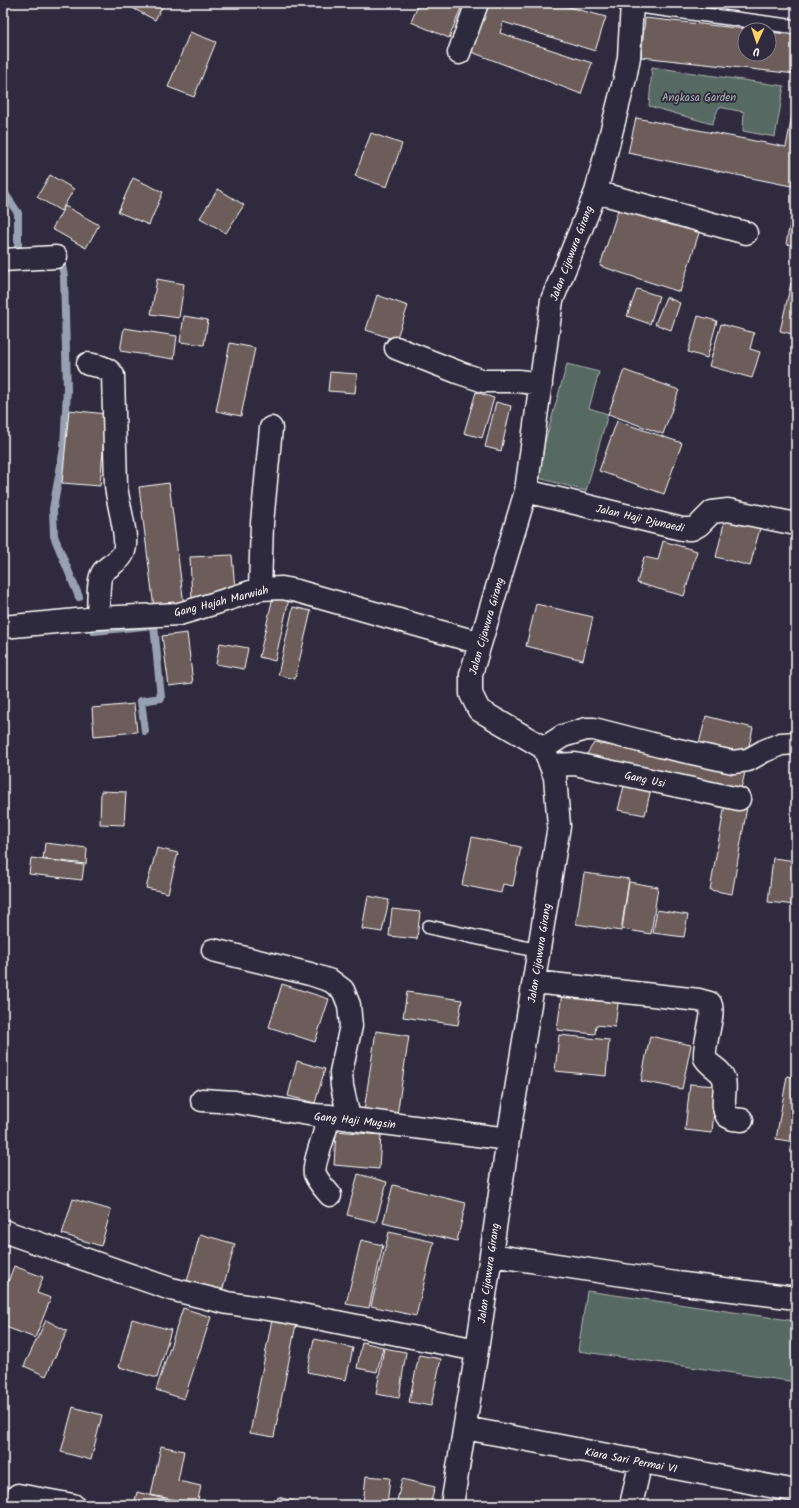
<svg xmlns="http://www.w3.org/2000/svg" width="799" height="1508" viewBox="0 0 799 1508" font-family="Kalam,sans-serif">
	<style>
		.green { fill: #576962; stroke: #abb4b0 }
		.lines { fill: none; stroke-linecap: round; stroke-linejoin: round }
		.stream { stroke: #98a1b1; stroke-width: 8 }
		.building { fill: #6c5d5a; stroke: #fff }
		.lane-casing { stroke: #fff; stroke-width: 16 }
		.street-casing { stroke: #fff; stroke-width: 25 }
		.lane { stroke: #2f2a3d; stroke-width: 13 }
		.street { stroke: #2f2a3d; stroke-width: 22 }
		.labels { text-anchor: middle; stroke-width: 3.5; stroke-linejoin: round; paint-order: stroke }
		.park-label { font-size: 11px; fill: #abb4b0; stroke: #2f2a3d }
		.street-label { font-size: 11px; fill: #fff; stroke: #2f2a3d }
	</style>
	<rect width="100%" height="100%" fill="#2f2a3d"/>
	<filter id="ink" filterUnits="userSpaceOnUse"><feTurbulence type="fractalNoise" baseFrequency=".025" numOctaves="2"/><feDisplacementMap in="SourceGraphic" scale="8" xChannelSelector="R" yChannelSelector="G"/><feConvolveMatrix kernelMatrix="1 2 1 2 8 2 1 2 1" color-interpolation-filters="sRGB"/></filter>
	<g filter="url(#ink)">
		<path class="green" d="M 652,67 L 784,86 L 775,137 L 743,131 L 744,112 L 719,107 L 712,124 L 649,106 Z
			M 567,364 L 599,372 L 589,408 L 608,414 L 586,491 L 535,477 Z
			M 587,1291 L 796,1321 L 796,1382 L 578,1351 Z"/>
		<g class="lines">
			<path class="stream" d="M 3,191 L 18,213 L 18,255 L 21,255
				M 60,256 L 64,276 L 67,389 L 64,448 L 53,509 L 54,536 L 79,597
				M 94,631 L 154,625 L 161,698 L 141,701 L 145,731"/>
		</g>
		<path class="building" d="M 123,3 L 164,3 L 155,20 Z
			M 419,3 L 463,3 L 449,38 L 411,22 Z
			M 485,3 L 554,3 L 606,17 L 595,51 L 503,22 L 500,33 L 592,63 L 581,94 L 469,51 Z
			M 645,18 L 755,30 L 745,30 L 745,54 L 769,54 L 769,32 L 796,35 L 796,74 L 641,57 Z
			M 190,32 L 216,42 L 194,97 L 168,87 Z
			M 796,95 L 796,187 L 628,153 L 636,118 L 786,147 Z
			M 371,133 L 402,144 L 387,187 L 355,176 Z
			M 50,175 L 74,189 L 61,211 L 37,197 Z
			M 133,178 L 163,192 L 149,225 L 118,212 Z
			M 218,189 L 244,205 L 226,233 L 200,218 Z
			M 796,192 L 796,246 L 786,244 Z
			M 620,204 L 700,230 L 680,292 L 600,266 Z
			M 65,206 L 99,225 L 86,248 L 52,229 Z
			M 157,279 L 184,284 L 179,318 L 151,314 Z
			M 791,283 L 796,284 L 796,335 L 780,331 Z
			M 637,289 L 659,296 L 650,324 L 627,316 Z
			M 377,295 L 408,306 L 396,340 L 366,330 Z
			M 666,297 L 680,303 L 671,330 L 655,324 Z
			M 184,316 L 208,320 L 204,345 L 180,342 Z
			M 698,316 L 717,321 L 707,358 L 688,352 Z
			M 721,324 L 754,333 L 750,349 L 760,352 L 752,378 L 709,366 Z
			M 124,328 L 177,336 L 174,359 L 120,351 Z
			M 230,343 L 255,348 L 241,416 L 216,411 Z
			M 624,370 L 679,390 L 663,434 L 608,414 Z
			M 330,372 L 357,374 L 355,393 L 328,391 Z
			M 476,392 L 494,398 L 482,438 L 464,433 Z
			M 496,402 L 511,406 L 501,451 L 485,447 Z
			M 69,410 L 106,414 L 100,486 L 62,483 Z
			M 617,421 L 682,443 L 664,494 L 599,471 Z
			M 169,483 L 184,605 L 154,608 L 139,487 Z
			M 725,519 L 760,528 L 750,566 L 716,557 Z
			M 663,541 L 697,551 L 684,596 L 637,583 L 644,557 L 658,560 Z
			M 232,555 L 235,589 L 192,600 L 190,557 Z
			M 273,597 L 289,599 L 275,661 L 259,657 Z
			M 536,604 L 593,617 L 583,660 L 526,646 Z
			M 293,607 L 311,611 L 295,679 L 278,675 Z
			M 187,633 L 193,683 L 169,686 L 162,636 Z
			M 220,643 L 248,648 L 244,669 L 216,664 Z
			M 134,704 L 137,732 L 94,736 L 92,708 Z
			M 706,716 L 753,728 L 747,755 L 698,748 Z
			M 594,743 L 746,768 L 741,789 L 586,755 Z
			M 625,782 L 651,788 L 645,815 L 618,810 Z
			M 101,791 L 126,792 L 124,825 L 100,824 Z
			M 725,804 L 747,807 L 732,894 L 710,890 Z
			M 472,837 L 521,847 L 513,886 L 503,884 L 501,893 L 462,885 Z
			M 45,843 L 87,848 L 86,864 L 43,859 Z
			M 157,848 L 178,853 L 168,893 L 146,888 Z
			M 31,858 L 84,865 L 82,880 L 29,874 Z
			M 773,858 L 796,861 L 796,905 L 768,902 Z
			M 584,873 L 629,879 L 621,931 L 576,924 Z
			M 629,882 L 658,887 L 651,934 L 622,929 Z
			M 368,896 L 389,900 L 382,932 L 362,929 Z
			M 392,909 L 420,912 L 417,939 L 389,936 Z
			M 657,910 L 688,915 L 684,937 L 653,933 Z
			M 282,984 L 329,999 L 315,1042 L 269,1027 Z
			M 407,992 L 462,1000 L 458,1025 L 403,1017 Z
			M 562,993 L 619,996 L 615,1027 L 596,1025 L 595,1034 L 557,1030 Z
			M 376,1031 L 409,1036 L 397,1115 L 364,1110 Z
			M 559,1035 L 609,1040 L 606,1076 L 555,1071 Z
			M 650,1036 L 691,1045 L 682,1089 L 641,1081 Z
			M 297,1061 L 325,1069 L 315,1103 L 288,1096 Z
			M 787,1076 L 796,1078 L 796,1135 L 795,1142 L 776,1139 Z
			M 690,1084 L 716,1086 L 712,1133 L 685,1130 Z
			M 336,1131 L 381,1135 L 379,1169 L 334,1165 Z
			M 358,1174 L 387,1182 L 376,1222 L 347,1215 Z
			M 393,1185 L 466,1203 L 457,1241 L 383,1223 Z
			M 73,1199 L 111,1210 L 101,1246 L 62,1234 Z
			M 389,1232 L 434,1242 L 416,1316 L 371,1306 Z
			M 200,1234 L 235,1244 L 220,1299 L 185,1289 Z
			M 361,1240 L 383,1245 L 369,1308 L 346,1304 Z
			M 14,1266 L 43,1277 L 37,1293 L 51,1298 L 35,1338 L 3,1326 L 3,1295 Z
			M 183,1308 L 211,1317 L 184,1399 L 156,1390 Z
			M 273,1314 L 297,1319 L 274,1437 L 250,1433 Z
			M 132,1319 L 171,1330 L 157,1378 L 119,1367 Z
			M 46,1320 L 67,1331 L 46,1376 L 24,1366 Z
			M 314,1339 L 353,1348 L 346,1380 L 307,1372 Z
			M 362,1342 L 383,1347 L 377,1372 L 357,1368 Z
			M 384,1348 L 406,1352 L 399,1398 L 376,1394 Z
			M 419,1355 L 441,1359 L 431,1406 L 409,1402 Z
			M 73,1407 L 102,1415 L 91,1460 L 61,1452 Z
			M 161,1446 L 184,1451 L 178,1481 L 201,1486 L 197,1504 L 151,1495 Z
			M 366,1476 L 390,1478 L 387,1505 L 363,1504 Z
			M 402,1479 L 435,1487 L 430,1505 L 396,1505 Z
			M 137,1492 L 173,1501 L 172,1505 L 134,1505 Z
			M 3,1495 L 21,1499 L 19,1505 L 3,1505 Z
			M 278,1497 L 309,1505 L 276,1505 Z"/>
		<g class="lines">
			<defs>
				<path id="lane" d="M 631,5 L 796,27
					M 429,927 L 539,951"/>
				<path id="street" d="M 459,53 L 477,3
					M 596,192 L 746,233
					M 3,260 L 56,257
					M 396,348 L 460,373 L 484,381 L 518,381 L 541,384
					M 88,364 C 98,366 107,367 113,375 L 116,485 C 117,502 129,537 124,551 C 121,561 109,565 103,572 C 97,579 99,608 98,618
					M 526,491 L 682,529 L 692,529 L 699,525 L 712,512 L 728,510 L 796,524
					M 260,589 L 262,523 L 271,428
					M 3,627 L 98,618 L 179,614 L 216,603 L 260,589 L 282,588 L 297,591 L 480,643
					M 544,748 L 563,736 L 586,729 L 594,729 L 660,746 L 733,762 L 748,760 L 764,751 L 781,744 L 796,743
					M 552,765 L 575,764 L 739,799
					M 213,950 L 310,974 L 331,981 L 343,990 L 349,1005 L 351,1026 L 341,1072 L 342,1086 L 349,1118
					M 534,982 L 699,1000 L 710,1003 C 716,1013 703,1043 705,1058 C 710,1067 721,1069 724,1079 C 727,1091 720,1104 727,1116 L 733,1119 L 742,1120
					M 202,1100 L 235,1102 L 314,1115 L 329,1116 L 508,1139
					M 329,1116 C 327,1129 312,1165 315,1174 C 318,1182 325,1189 330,1195
					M 3,1231 L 171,1289 L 228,1303 L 287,1312 L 477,1350
					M 491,1255 L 676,1283 L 796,1298
					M 465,1428 L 796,1491
					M 18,1495 L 73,1505
					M 452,1505 L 477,1350 L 508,1139 L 559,826 L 555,777 L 544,748 L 479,710 L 471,694 L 471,674 L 526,491 L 552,300 L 596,192 L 625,78 L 629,57 L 632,3
					M 631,1505 L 641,1461"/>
			</defs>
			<use href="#lane" class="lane-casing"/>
			<use href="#street" class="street-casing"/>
			<use href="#lane" class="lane"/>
			<use href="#street" class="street"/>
		</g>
	</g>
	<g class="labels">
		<g class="park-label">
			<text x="699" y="101">Angkasa Garden</text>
		</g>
		<g class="street-label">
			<text transform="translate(571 253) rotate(-69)" y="4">Jalan Cijawura Girang</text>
			<text transform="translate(640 518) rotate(13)" y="4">Jalan Haji Djunaedi</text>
			<text transform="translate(221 601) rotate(-14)" y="4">Gang Hajah Marwiah</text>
			<text transform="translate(486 626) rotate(-74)" y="4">Jalan Cijawura Girang</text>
			<text transform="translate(645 779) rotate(12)" y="4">Gang Usi</text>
			<text transform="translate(539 953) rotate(-81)" y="4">Jalan Cijawura Girang</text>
			<text transform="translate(355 1120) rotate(6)" y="4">Gang Haji Mugsin</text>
			<text transform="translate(488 1273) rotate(-82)" y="4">Jalan Cijawura Girang</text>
			<text transform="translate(631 1460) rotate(11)" y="4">Kiara Sari Permai VI</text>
		</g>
	</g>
	<rect width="799" height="1508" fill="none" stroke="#2f2a3d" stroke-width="16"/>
	<rect x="8" y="8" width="783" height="1492" fill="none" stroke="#fff" stroke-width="1.5" filter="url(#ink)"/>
	<g transform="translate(757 42) rotate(183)"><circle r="19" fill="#2f2a3d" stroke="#827f8b"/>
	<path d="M0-3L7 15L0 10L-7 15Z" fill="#ffd166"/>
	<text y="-6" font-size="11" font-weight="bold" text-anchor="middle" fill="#ffffff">U</text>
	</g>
</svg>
